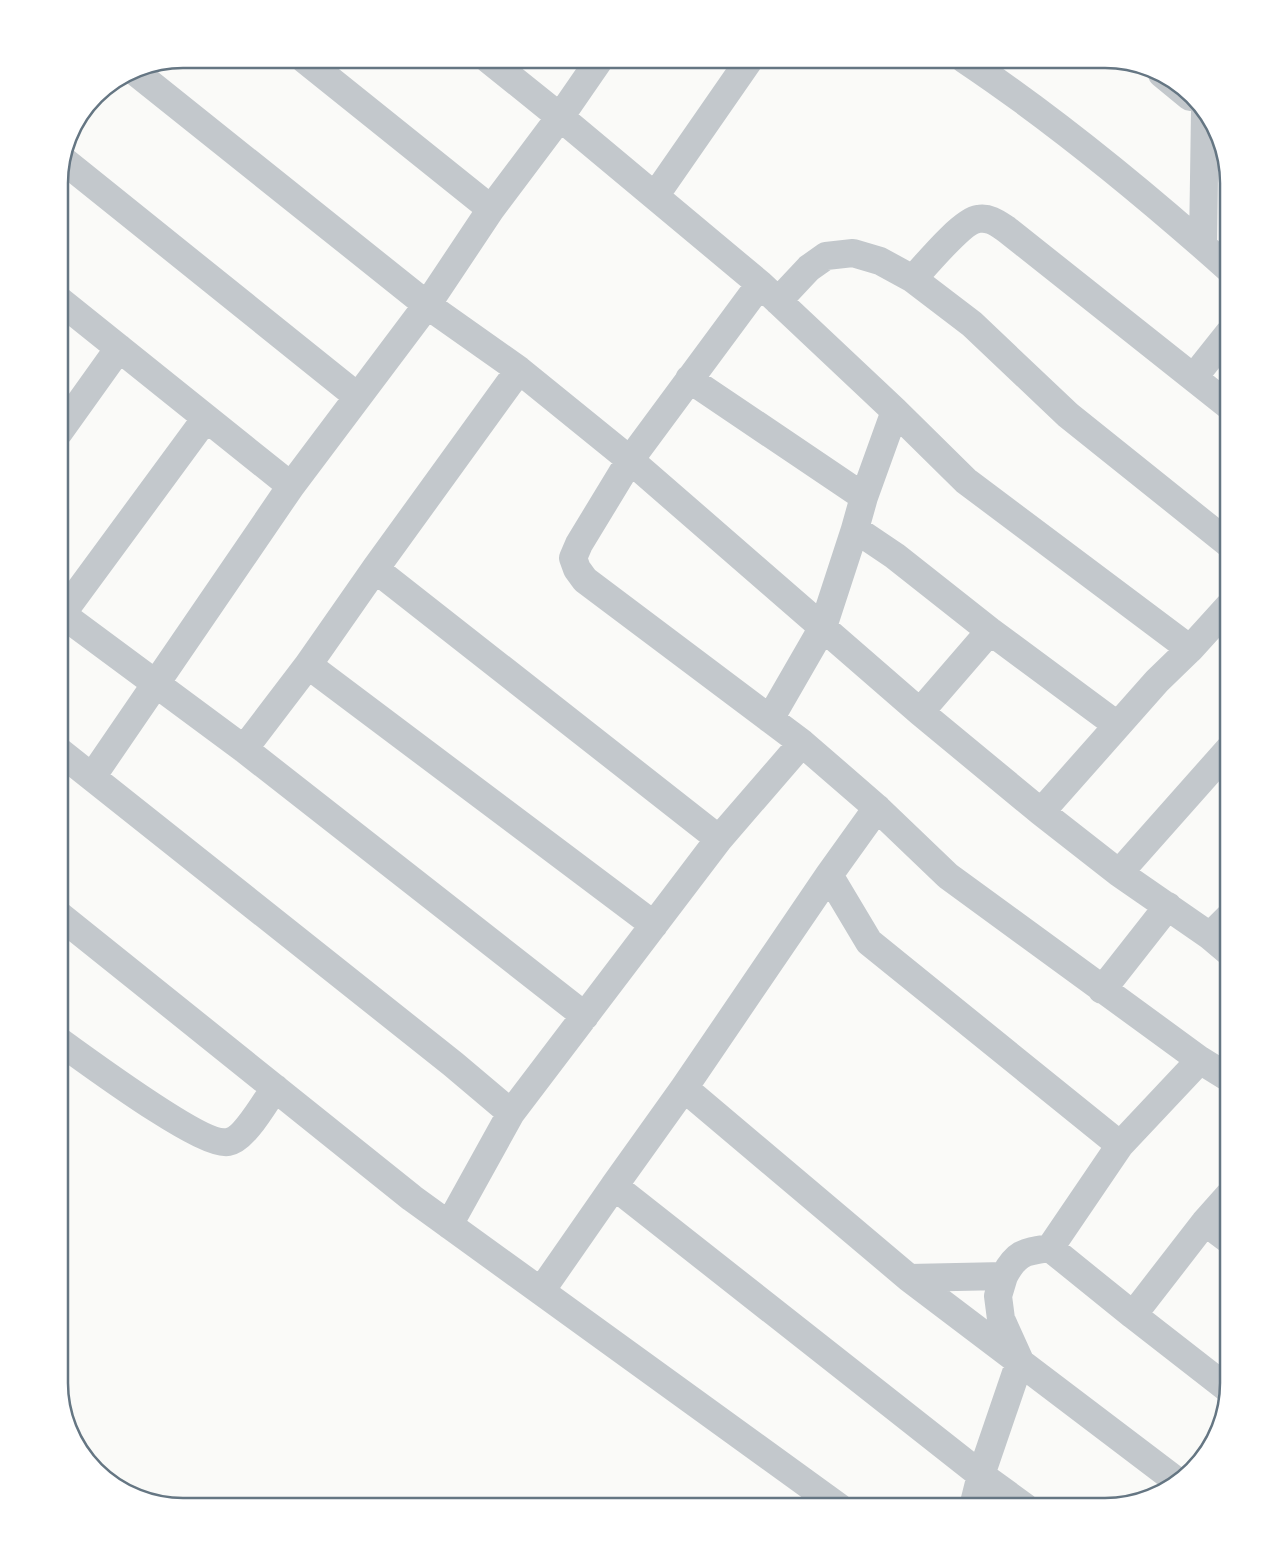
<svg xmlns="http://www.w3.org/2000/svg" width="1288" height="1566" viewBox="0 0 1288 1566" font-family="Signika,sans-serif">
	<style>
		.lines { fill: none; stroke-linecap: round; stroke-linejoin: round }
		.street { stroke: #c3c8cc; stroke-width: 28 }
		.rim { fill: none; stroke: #657683; stroke-width: 2.5 }
	</style>
	<rect width="100%" height="100%" fill="#fafaf8"/>
	<g class="lines">
		<path class="street" d="M 304,59 L 491,209
			M 488,59 L 560,117 L 760,284 L 895,411 L 966,481 L 1190,649
			M 964,59 C 1058,122 1145,194 1229,269
			M 133,70 L 427,305 L 491,209 L 560,117 L 600,59
			M 1162,74 L 1190,97
			M 63,160 L 358,397
			M 655,196 L 750,59
			M 1203,245 L 1205,111
			M 913,279 C 925,266 962,221 978,219 C 989,217 997,223 1006,229 L 1229,406
			M 760,284 L 630,460 L 579,544 L 573,558 L 577,569 L 585,580 L 802,743 L 877,808 L 948,876 L 1200,1060 L 1229,1078
			M 59,300 L 291,486 L 427,305 L 519,370 L 630,460 L 920,712 L 1041,812 L 1119,873 L 1210,936 L 1229,952
			M 778,301 L 809,268 L 826,256 L 853,253 L 880,261 L 913,279 L 972,324 L 1068,415 L 1229,544
			M 1194,377 L 1229,333
			M 689,379 L 864,497
			M 59,432 L 119,348
			M 855,529 L 895,556 L 990,631 L 1117,725
			M 375,569 L 519,370
			M 59,612 L 244,749 L 585,1016
			M 59,618 L 206,418
			M 308,665 L 375,569 L 719,839
			M 920,712 L 990,631
			M 770,719 L 823,627 L 855,529 L 864,497 L 895,411
			M 244,749 L 308,665 L 654,925
			M 59,751 L 453,1064 L 511,1113 L 449,1225
			M 92,777 L 291,486
			M 1041,812 L 1157,681 L 1190,649 L 1229,606
			M 1119,873 L 1229,749
			M 829,875 L 869,942 L 1120,1145
			M 59,915 L 412,1198 L 839,1507
			M 1210,936 L 1229,917
			M 1102,990 L 1168,906
			M 59,1041 C 86,1060 202,1147 228,1142 C 244,1140 265,1102 275,1088
			M 684,1088 L 829,875 L 877,808
			M 511,1113 L 719,839 L 802,743
			M 614,1186 L 684,1088 L 909,1278 L 1178,1482
			M 1205,1222 L 1229,1240
			M 1050,1248 L 1133,1315
			M 909,1278 L 1004,1276 C 1017,1252 1024,1252 1050,1248 L 1120,1145 L 1200,1060
			M 541,1291 L 614,1186 L 981,1475 L 1025,1507
			M 1228,1389 L 1133,1315 L 1205,1222 L 1229,1195
			M 973,1507 L 981,1475 L 1020,1361 L 1001,1319 L 998,1296 L 1004,1276"/>
	</g>
	<path d="M0 0H1288V1566H0ZM183 68H1105A115 115 0 0 1 1220 183V1383A115 115 0 0 1 1105 1498H183A115 115 0 0 1 68 1383V183A115 115 0 0 1 183 68Z" fill="#fff" fill-rule="evenodd"/>
	<path class="rim" d="M183 68H1105A115 115 0 0 1 1220 183V1383A115 115 0 0 1 1105 1498H183A115 115 0 0 1 68 1383V183A115 115 0 0 1 183 68Z"/>
</svg>
